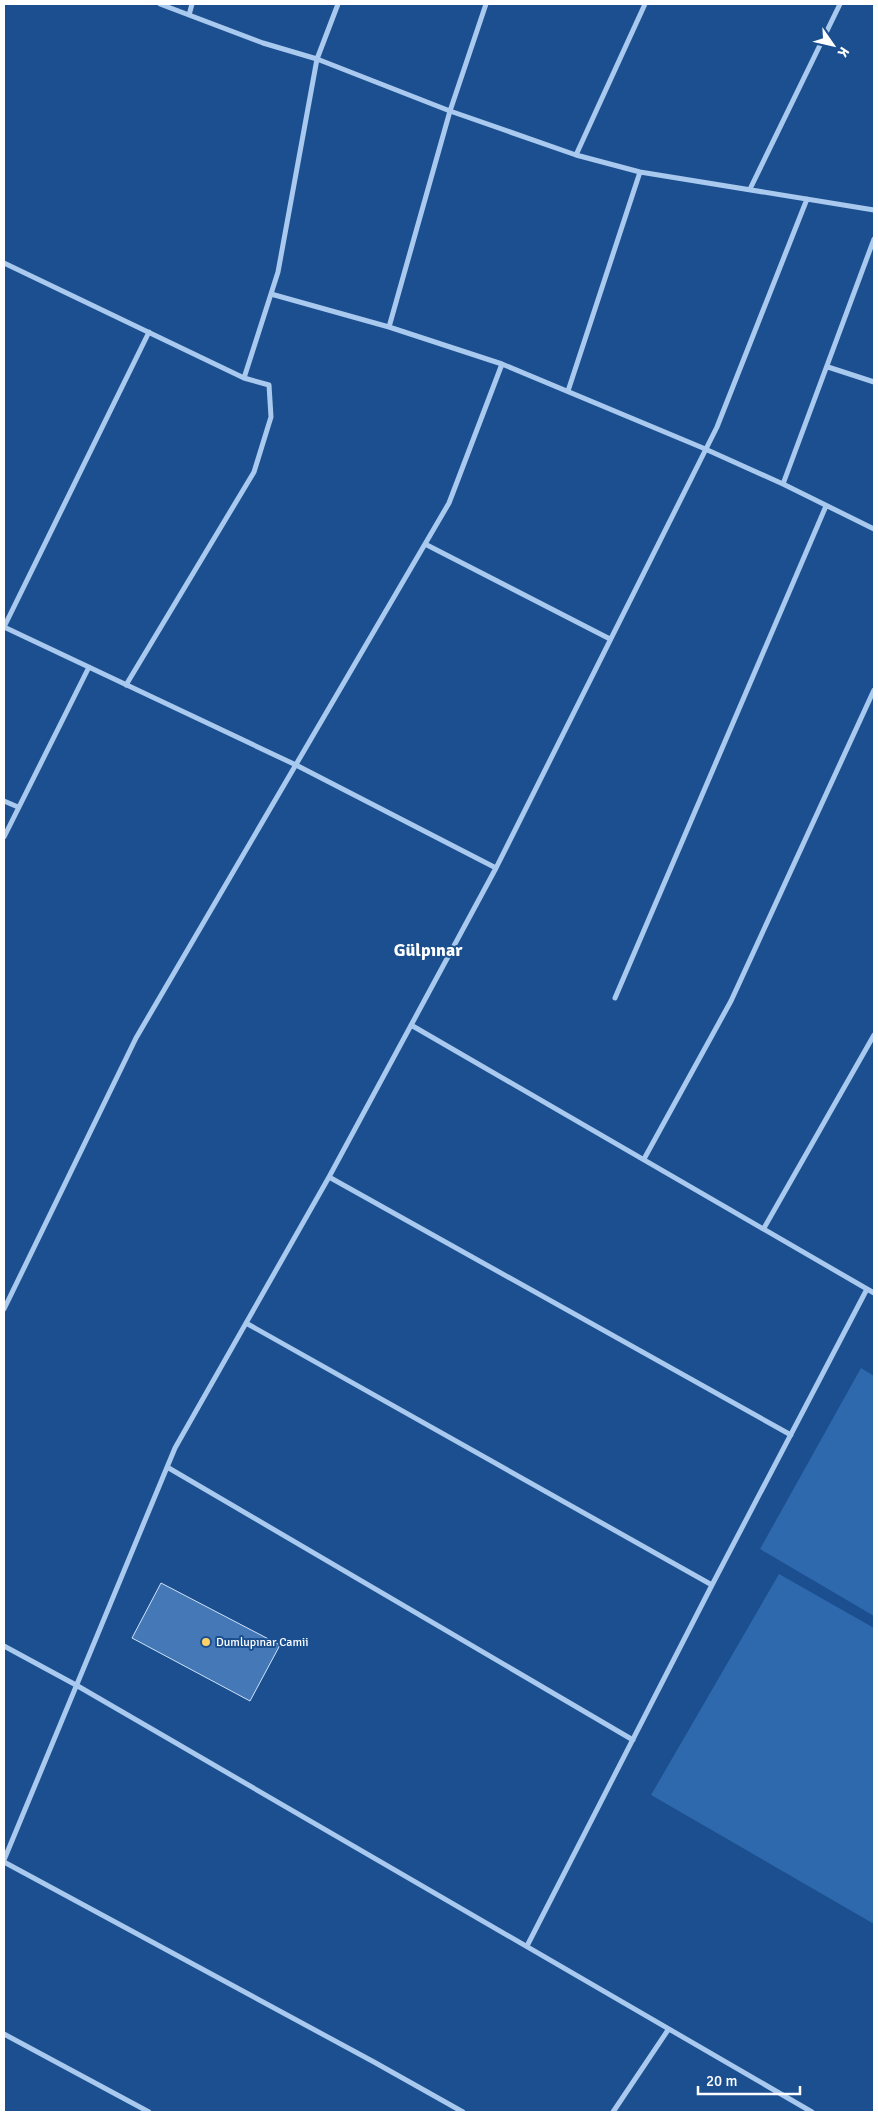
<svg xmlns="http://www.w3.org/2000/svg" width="878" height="2116" viewBox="0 0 878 2116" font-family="Signika,sans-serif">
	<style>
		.green { fill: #2e69ad }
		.building { fill: #4478b7; stroke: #cfe3fa }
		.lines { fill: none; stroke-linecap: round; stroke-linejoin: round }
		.street { stroke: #a9c9ee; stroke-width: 5 }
		.poi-dot { fill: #ffd166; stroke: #1b4f8f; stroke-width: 2 }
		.labels { text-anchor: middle; stroke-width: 4; stroke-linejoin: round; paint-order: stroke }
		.poi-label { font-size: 12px; fill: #fff; stroke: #1b4f8f; text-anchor: start }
		.district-label { font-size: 18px; font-weight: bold; fill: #fff; stroke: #1b4f8f }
	</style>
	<rect width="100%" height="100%" fill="#1b4f8f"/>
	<path class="green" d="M 861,1368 L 874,1376 L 874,1616 L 760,1549 Z
		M 779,1574 L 874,1628 L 874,1924 L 651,1795 Z"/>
	<path class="building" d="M 161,1583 L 280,1645 L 250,1701 L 132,1638 Z"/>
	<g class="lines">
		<path class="street" d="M 160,4 L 263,43 L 317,59 L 450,111 L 576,155 L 640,172 L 874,210
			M 189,15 L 192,4
			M 576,155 L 645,4
			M 750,189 L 840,4
			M 4,263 L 244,378 L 269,385 L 271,417 L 254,472 L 126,685
			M 271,294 L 389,327 L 502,364 L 703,448 L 783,484 L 874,529
			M 389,327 L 450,111 L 486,4
			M 828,367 L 874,382
			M 244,378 L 278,272 L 317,59 L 338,4
			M 568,391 L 640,172
			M 783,484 L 874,239
			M 425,544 L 610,639
			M 4,627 L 296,765 L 496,868
			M 4,627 L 149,332
			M 4,801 L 18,807
			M 4,837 L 89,667
			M 615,998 L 826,506
			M 411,1025 L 874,1293
			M 644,1159 L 731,1001 L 874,690
			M 329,1177 L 791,1435
			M 764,1228 L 874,1035
			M 4,1309 L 136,1038 L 449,503 L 502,364
			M 246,1323 L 712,1585
			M 167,1467 L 633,1740
			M 4,1646 L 76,1685 L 812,2112
			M 4,1860 L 175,1448 L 329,1177 L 496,868 L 717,427 L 807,199
			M 4,1862 L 374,2062 L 463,2112
			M 527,1946 L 712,1585 L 867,1289
			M 4,2034 L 149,2112
			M 613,2112 L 668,2030"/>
	</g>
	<circle class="poi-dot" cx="206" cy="1642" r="5"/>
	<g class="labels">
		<g class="poi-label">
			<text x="216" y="1646">Dumlupınar Camii</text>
		</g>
		<g class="district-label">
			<text x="428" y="956">Gülpınar</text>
		</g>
	</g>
	<rect width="878" height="2116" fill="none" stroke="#ffffff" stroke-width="10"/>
	<g transform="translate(833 45) rotate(124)" stroke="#1b4f8f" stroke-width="4" paint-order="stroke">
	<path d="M0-4L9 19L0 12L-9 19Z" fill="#ffffff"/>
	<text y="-8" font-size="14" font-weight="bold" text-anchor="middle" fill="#ffffff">K</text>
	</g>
	<path d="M698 2086v8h102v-8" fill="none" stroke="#ffffff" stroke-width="2.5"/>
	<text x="706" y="2086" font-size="15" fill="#ffffff" stroke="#1b4f8f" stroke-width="4" paint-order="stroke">20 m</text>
</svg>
